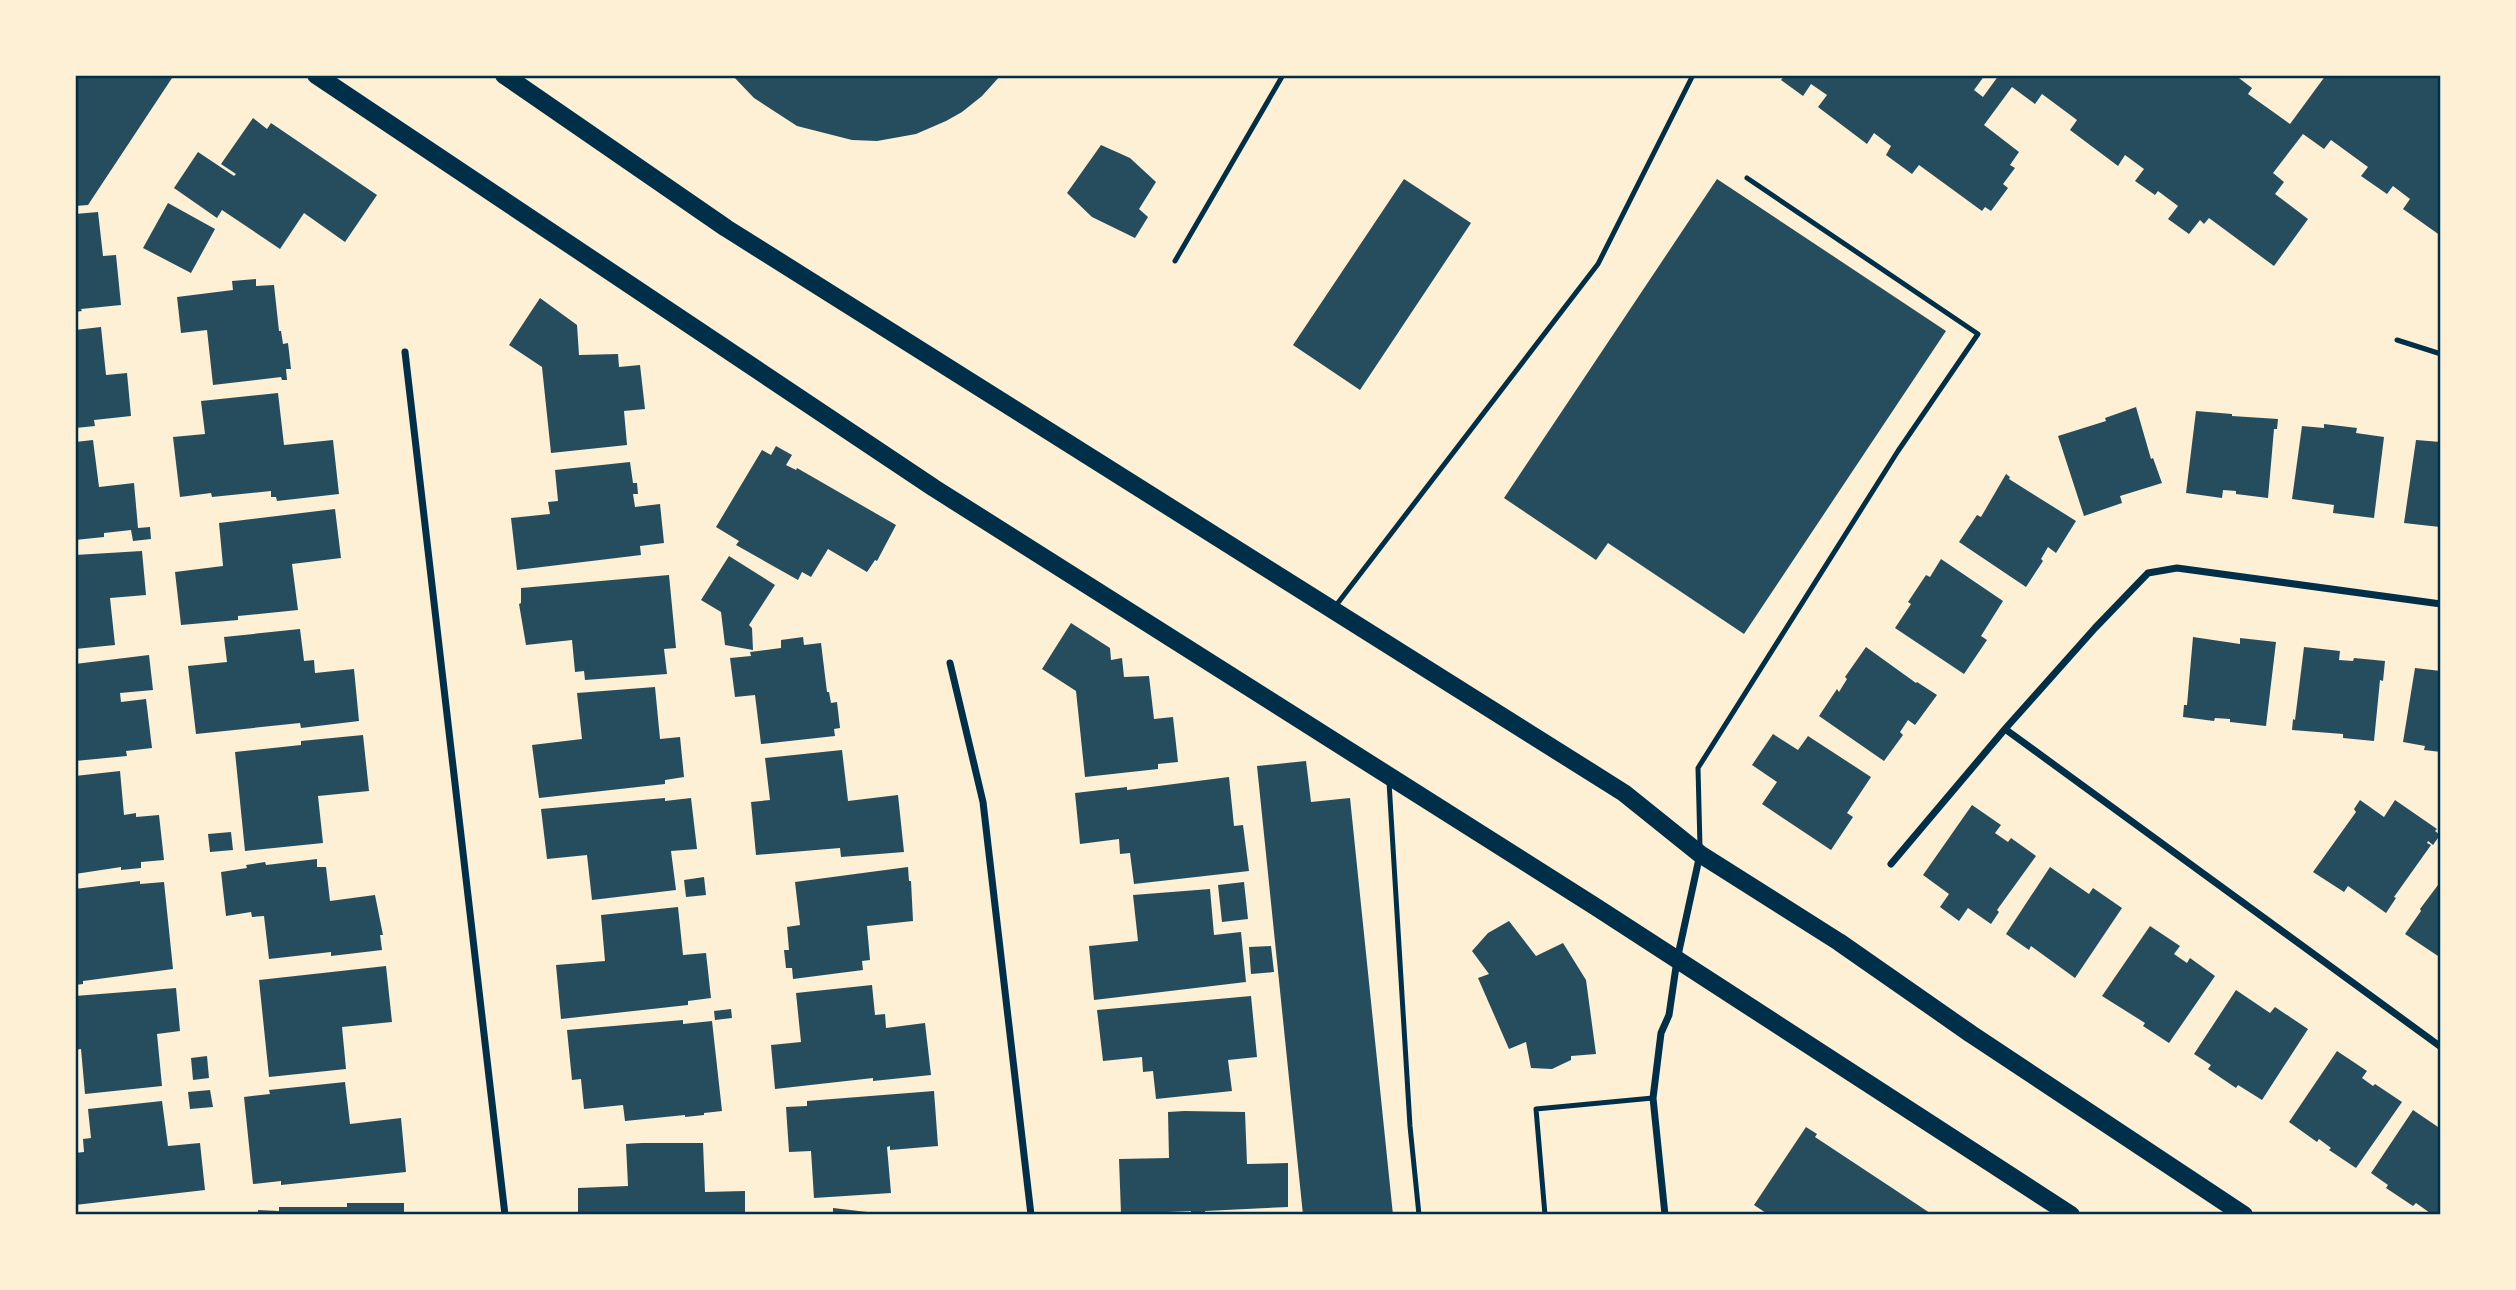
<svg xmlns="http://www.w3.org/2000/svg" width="2516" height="1290" viewBox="0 0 2516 1290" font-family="Commissioner,sans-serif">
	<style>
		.building { fill: #264d5e }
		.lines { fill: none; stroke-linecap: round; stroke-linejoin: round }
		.service { stroke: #003049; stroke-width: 5 }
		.minor { stroke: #003049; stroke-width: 7 }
		.primary { stroke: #003049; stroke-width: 18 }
		.neatline { fill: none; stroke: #003049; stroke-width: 2.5 }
	</style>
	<rect width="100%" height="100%" fill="#fdf0d5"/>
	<path class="building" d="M 75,75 L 174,75 L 88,205 L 75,206 Z
		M 732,75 L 1001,75 L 982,96 L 962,112 L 946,121 L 916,134 L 877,141 L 852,140 L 797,126 L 754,98 Z
		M 1785,75 L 1985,75 L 1974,90 L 1983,97 L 1999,75 L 2235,75 L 2252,88 L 2248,94 L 2290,124 L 2326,75 L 2441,75 L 2441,236 L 2403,209 L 2410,199 L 2393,186 L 2387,194 L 2361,176 L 2368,167 L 2331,140 L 2324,149 L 2303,134 L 2273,173 L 2284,182 L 2275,194 L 2308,219 L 2274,266 L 2209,218 L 2204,224 L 2200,220 L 2189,234 L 2168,219 L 2178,206 L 2158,191 L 2155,195 L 2135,181 L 2144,169 L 2125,155 L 2118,166 L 2070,130 L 2077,120 L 2042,94 L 2035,104 L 2012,87 L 1984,125 L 2019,152 L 2010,165 L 2015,168 L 2003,184 L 2008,188 L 1991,211 L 1985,207 L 1982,211 L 1919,165 L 1912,174 L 1886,155 L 1891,146 L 1874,133 L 1867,144 L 1818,107 L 1827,95 L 1811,84 L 1803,96 L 1781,80 Z
		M 253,118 L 267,129 L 271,123 L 377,195 L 345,242 L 304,213 L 280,249 L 222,210 L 217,218 L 174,188 L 198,152 L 234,176 L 236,174 L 221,164 Z
		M 1101,145 L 1130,158 L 1156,182 L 1139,209 L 1148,217 L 1135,238 L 1092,217 L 1067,193 Z
		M 1404,179 L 1471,223 L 1360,390 L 1293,345 Z
		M 1717,179 L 1946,331 L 1744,634 L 1608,543 L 1596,560 L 1504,498 Z
		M 168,203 L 215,229 L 191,273 L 143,248 Z
		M 98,212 L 103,256 L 116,255 L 121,305 L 81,309 L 82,311 L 75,312 L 75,214 Z
		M 256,279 L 256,286 L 274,285 L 279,331 L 281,331 L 283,344 L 288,343 L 291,369 L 286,369 L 287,380 L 282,380 L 281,377 L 213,385 L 207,330 L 181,333 L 177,297 L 233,290 L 232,281 Z
		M 540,298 L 577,325 L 579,355 L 618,354 L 619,367 L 640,365 L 645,409 L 624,411 L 627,445 L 551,453 L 542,367 L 509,345 Z
		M 101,327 L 106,375 L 127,373 L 131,416 L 94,420 L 95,426 L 75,428 L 75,330 Z
		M 278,393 L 284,445 L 333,440 L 339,494 L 277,501 L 276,497 L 271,497 L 271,491 L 212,497 L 211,493 L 180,497 L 173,437 L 205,434 L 201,401 Z
		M 2136,407 L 2151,459 L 2153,458 L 2162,483 L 2120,496 L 2122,503 L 2084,516 L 2058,436 L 2106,421 L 2105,418 Z
		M 2196,411 L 2232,414 L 2232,416 L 2278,419 L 2277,429 L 2274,429 L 2268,498 L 2236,494 L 2236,491 L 2223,490 L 2222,498 L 2186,493 Z
		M 2324,424 L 2357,428 L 2356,433 L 2384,437 L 2374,518 L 2333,513 L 2334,505 L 2292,499 L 2302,426 L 2324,428 Z
		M 93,440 L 99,487 L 134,483 L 138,528 L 150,527 L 151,539 L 133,541 L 131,530 L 104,533 L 104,537 L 75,540 L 75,442 Z
		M 2416,440 L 2441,442 L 2440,527 L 2404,523 Z
		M 776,446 L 792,455 L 786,465 L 796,470 L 797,468 L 896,525 L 877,561 L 875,560 L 867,572 L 828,549 L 811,577 L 802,572 L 798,580 L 736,545 L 739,541 L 716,527 L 762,450 L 771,455 Z
		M 630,462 L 633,483 L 637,483 L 638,494 L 633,494 L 635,507 L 660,504 L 664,543 L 640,546 L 641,555 L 517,570 L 511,518 L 550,514 L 548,502 L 558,501 L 555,470 Z
		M 2006,474 L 2010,477 L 2009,479 L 2076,521 L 2056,553 L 2048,547 L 2041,559 L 2043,561 L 2026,587 L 1959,542 L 1977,515 L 1981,517 Z
		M 335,509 L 341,558 L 292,564 L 298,610 L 238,616 L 238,620 L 181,625 L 175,572 L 223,566 L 219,523 Z
		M 142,551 L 146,595 L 110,598 L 115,645 L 75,649 L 75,555 Z
		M 729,556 L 775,585 L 749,625 L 752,628 L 753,650 L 725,645 L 721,612 L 701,600 Z
		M 1941,559 L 2003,601 L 1981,636 L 1987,640 L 1964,674 L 1895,628 L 1911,604 L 1908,602 L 1926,575 L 1930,577 Z
		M 669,575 L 676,648 L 664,649 L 667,674 L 585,680 L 584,671 L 575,672 L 572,640 L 526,645 L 519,604 L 521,603 L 521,588 Z
		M 1071,623 L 1110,648 L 1111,660 L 1122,658 L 1124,677 L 1149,676 L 1154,719 L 1173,717 L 1178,762 L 1158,764 L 1158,769 L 1085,777 L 1076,691 L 1042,669 Z
		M 300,629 L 304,661 L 314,660 L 315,673 L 354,669 L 359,721 L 301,728 L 300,723 L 196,734 L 188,666 L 227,662 L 224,637 Z
		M 803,637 L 804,645 L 821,643 L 827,692 L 829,692 L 831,703 L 837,702 L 840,728 L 834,729 L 835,736 L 761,744 L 755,695 L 735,697 L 730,658 L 751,656 L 750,652 L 781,648 L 781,640 Z
		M 2193,637 L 2240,644 L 2240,638 L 2276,642 L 2266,726 L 2230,722 L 2230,719 L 2215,718 L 2214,721 L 2183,717 L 2184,705 L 2187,705 Z
		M 1866,647 L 1916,683 L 1917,682 L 1937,695 L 1915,725 L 1908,720 L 1900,732 L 1903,735 L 1884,761 L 1819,716 L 1837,689 L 1839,692 L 1847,679 L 1845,677 Z
		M 2304,647 L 2340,651 L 2339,660 L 2353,661 L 2354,658 L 2385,661 L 2383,681 L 2380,680 L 2374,741 L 2343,738 L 2343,734 L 2292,730 L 2293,719 L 2295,720 Z
		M 149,655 L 153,690 L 120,693 L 121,702 L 146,699 L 152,748 L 126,751 L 127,756 L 75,761 L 75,664 Z
		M 2415,668 L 2441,671 L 2441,752 L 2424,750 L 2425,746 L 2403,742 Z
		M 655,687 L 660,739 L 680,737 L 684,777 L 665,780 L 665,784 L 539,798 L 532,745 L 582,739 L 577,693 Z
		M 1773,734 L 1798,750 L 1808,736 L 1871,777 L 1847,813 L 1853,817 L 1831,850 L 1762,804 L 1777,782 L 1752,765 Z
		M 363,735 L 369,791 L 318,796 L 323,843 L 245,851 L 235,752 L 301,745 L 301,741 Z
		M 842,750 L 848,801 L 898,795 L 904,852 L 841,857 L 840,848 L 756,855 L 751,802 L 770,800 L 765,758 Z
		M 1306,761 L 1311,802 L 1350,798 L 1393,1215 L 1303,1215 L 1257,766 Z
		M 120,771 L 124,815 L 136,813 L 136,817 L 159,815 L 164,860 L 141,862 L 141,868 L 121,870 L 121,867 L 75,874 L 75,776 Z
		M 1229,777 L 1234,826 L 1243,825 L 1249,871 L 1134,884 L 1130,853 L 1120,854 L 1119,839 L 1080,844 L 1075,793 L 1127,787 L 1127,790 Z
		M 665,798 L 665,801 L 691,798 L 697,849 L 671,851 L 676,890 L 592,900 L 587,855 L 547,859 L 541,809 Z
		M 2360,800 L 2384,817 L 2395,800 L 2437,829 L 2435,831 L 2440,835 L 2433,845 L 2428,841 L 2427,843 L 2431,845 L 2394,897 L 2396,898 L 2386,913 L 2348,886 L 2344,892 L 2313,872 L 2356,812 L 2354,809 Z
		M 1972,805 L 2001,825 L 1995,833 L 2008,842 L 2011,838 L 2036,856 L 1997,910 L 1999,912 L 1991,924 L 1968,908 L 1959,921 L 1940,907 L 1949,894 L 1923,875 Z
		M 231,832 L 233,850 L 210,852 L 208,834 Z
		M 317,859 L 317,867 L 326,867 L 330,901 L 375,895 L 383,935 L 380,935 L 382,950 L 331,956 L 331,952 L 269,959 L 264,916 L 252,917 L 251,912 L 226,916 L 221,872 L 247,868 L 246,865 L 265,862 L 266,865 Z
		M 908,867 L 909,881 L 911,881 L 913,921 L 867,926 L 870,960 L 862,961 L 863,970 L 793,979 L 792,968 L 786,968 L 784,950 L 789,950 L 787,927 L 800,925 L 795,882 Z
		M 2050,867 L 2089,894 L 2093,888 L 2122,908 L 2075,978 L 2031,946 L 2029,950 L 2006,934 Z
		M 704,877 L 706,895 L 686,897 L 684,880 Z
		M 140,881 L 140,884 L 164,882 L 173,969 L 83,981 L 83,984 L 75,985 L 75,889 Z
		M 2441,881 L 2441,951 L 2438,956 L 2405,934 L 2421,911 L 2420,909 Z
		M 1244,882 L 1248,919 L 1222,922 L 1218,885 Z
		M 1210,889 L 1214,935 L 1241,932 L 1246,982 L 1094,1000 L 1089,946 L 1138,941 L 1133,895 Z
		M 678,907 L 683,955 L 706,953 L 711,998 L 688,1001 L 688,1005 L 561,1019 L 556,965 L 605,961 L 601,915 Z
		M 1509,921 L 1536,956 L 1563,943 L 1586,980 L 1596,1054 L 1571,1056 L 1571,1060 L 1552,1069 L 1531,1068 L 1526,1042 L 1509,1049 L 1478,978 L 1489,974 L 1472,951 L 1488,933 Z
		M 2150,926 L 2180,946 L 2174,954 L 2187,963 L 2190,958 L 2215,976 L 2169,1043 L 2143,1026 L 2145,1023 L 2102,996 Z
		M 1271,946 L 1274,972 L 1251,974 L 1249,947 Z
		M 386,966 L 392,1022 L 342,1027 L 346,1069 L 269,1077 L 259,980 Z
		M 872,985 L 875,1015 L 885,1014 L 886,1028 L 925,1023 L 931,1075 L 873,1081 L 873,1078 L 775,1089 L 771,1045 L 801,1042 L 796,993 Z
		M 176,988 L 180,1031 L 157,1034 L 162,1086 L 85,1094 L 81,1049 L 75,1050 L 75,996 Z
		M 2236,990 L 2270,1013 L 2275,1007 L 2308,1029 L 2262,1100 L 2238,1085 L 2236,1088 L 2208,1069 L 2211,1065 L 2194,1054 Z
		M 1251,996 L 1257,1057 L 1228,1060 L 1232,1091 L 1156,1099 L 1153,1071 L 1143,1072 L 1142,1057 L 1103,1061 L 1097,1010 Z
		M 731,1009 L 732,1018 L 715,1020 L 714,1011 Z
		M 683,1020 L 683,1024 L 712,1021 L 722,1111 L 704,1113 L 704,1115 L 685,1117 L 685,1115 L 625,1121 L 623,1105 L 584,1109 L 581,1079 L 572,1080 L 567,1030 Z
		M 2337,1051 L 2367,1071 L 2362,1078 L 2373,1086 L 2375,1084 L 2402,1102 L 2356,1168 L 2329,1150 L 2331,1148 L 2319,1139 L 2317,1142 L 2289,1122 Z
		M 207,1056 L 209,1078 L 193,1080 L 191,1058 Z
		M 345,1082 L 350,1124 L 401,1118 L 406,1172 L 281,1185 L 281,1181 L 253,1184 L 244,1097 L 270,1094 L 269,1090 Z
		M 210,1090 L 213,1107 L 190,1109 L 188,1092 Z
		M 934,1091 L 938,1146 L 890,1150 L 890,1146 L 887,1147 L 891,1193 L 814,1198 L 811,1151 L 789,1152 L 786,1107 L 807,1106 L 807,1101 Z
		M 162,1101 L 168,1146 L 200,1143 L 205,1190 L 75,1205 L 75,1153 L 84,1152 L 83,1139 L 91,1138 L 88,1109 Z
		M 2413,1110 L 2441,1129 L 2441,1215 L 2433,1215 L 2416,1203 L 2413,1206 L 2386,1188 L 2388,1185 L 2371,1173 Z
		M 1184,1111 L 1245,1112 L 1247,1164 L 1288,1163 L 1288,1207 L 1205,1211 L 1205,1215 L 1191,1215 L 1191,1211 L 1121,1214 L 1119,1159 L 1169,1158 L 1168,1112 Z
		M 1806,1127 L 1817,1134 L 1815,1137 L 1933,1215 L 1769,1215 L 1754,1205 Z
		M 642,1143 L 703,1143 L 705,1192 L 745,1191 L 745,1215 L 578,1215 L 578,1188 L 628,1186 L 626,1144 Z
		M 347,1203 L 404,1203 L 404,1215 L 258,1215 L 258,1210 L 279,1211 L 279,1207 L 347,1207 Z
		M 833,1208 L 876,1213 L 875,1215 L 833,1215 Z"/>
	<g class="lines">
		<path class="service" d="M 1175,261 L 1283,75
			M 2397,340 L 2441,354
			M 1334,608 L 1598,264 L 1693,75
			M 1389,782 L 1410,1126 L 1419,1215
			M 1700,847 L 1698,768 L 1898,451 L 1978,334 L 1747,178
			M 1545,1215 L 1536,1109 L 1653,1098"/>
		<path class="minor" d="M 405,352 L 505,1215
			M 950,663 L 983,802 L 1031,1215
			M 2005,729 L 2441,1047
			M 1891,864 L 2005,729 L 2095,628 L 2148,573 L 2177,568 L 2441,604
			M 1665,1215 L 1653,1098 L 1661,1033 L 1669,1015 L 1677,960 L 1700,854"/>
		<path class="primary" d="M 316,75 L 934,488 L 1596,907 L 2071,1215
			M 504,75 L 726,228 L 1624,793 L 1700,854 L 1839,942 L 1971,1034 L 2244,1215"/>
	</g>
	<rect width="2516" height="1290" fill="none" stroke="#fdf0d5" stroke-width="154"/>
	<rect x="77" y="77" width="2362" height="1136" class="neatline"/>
</svg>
